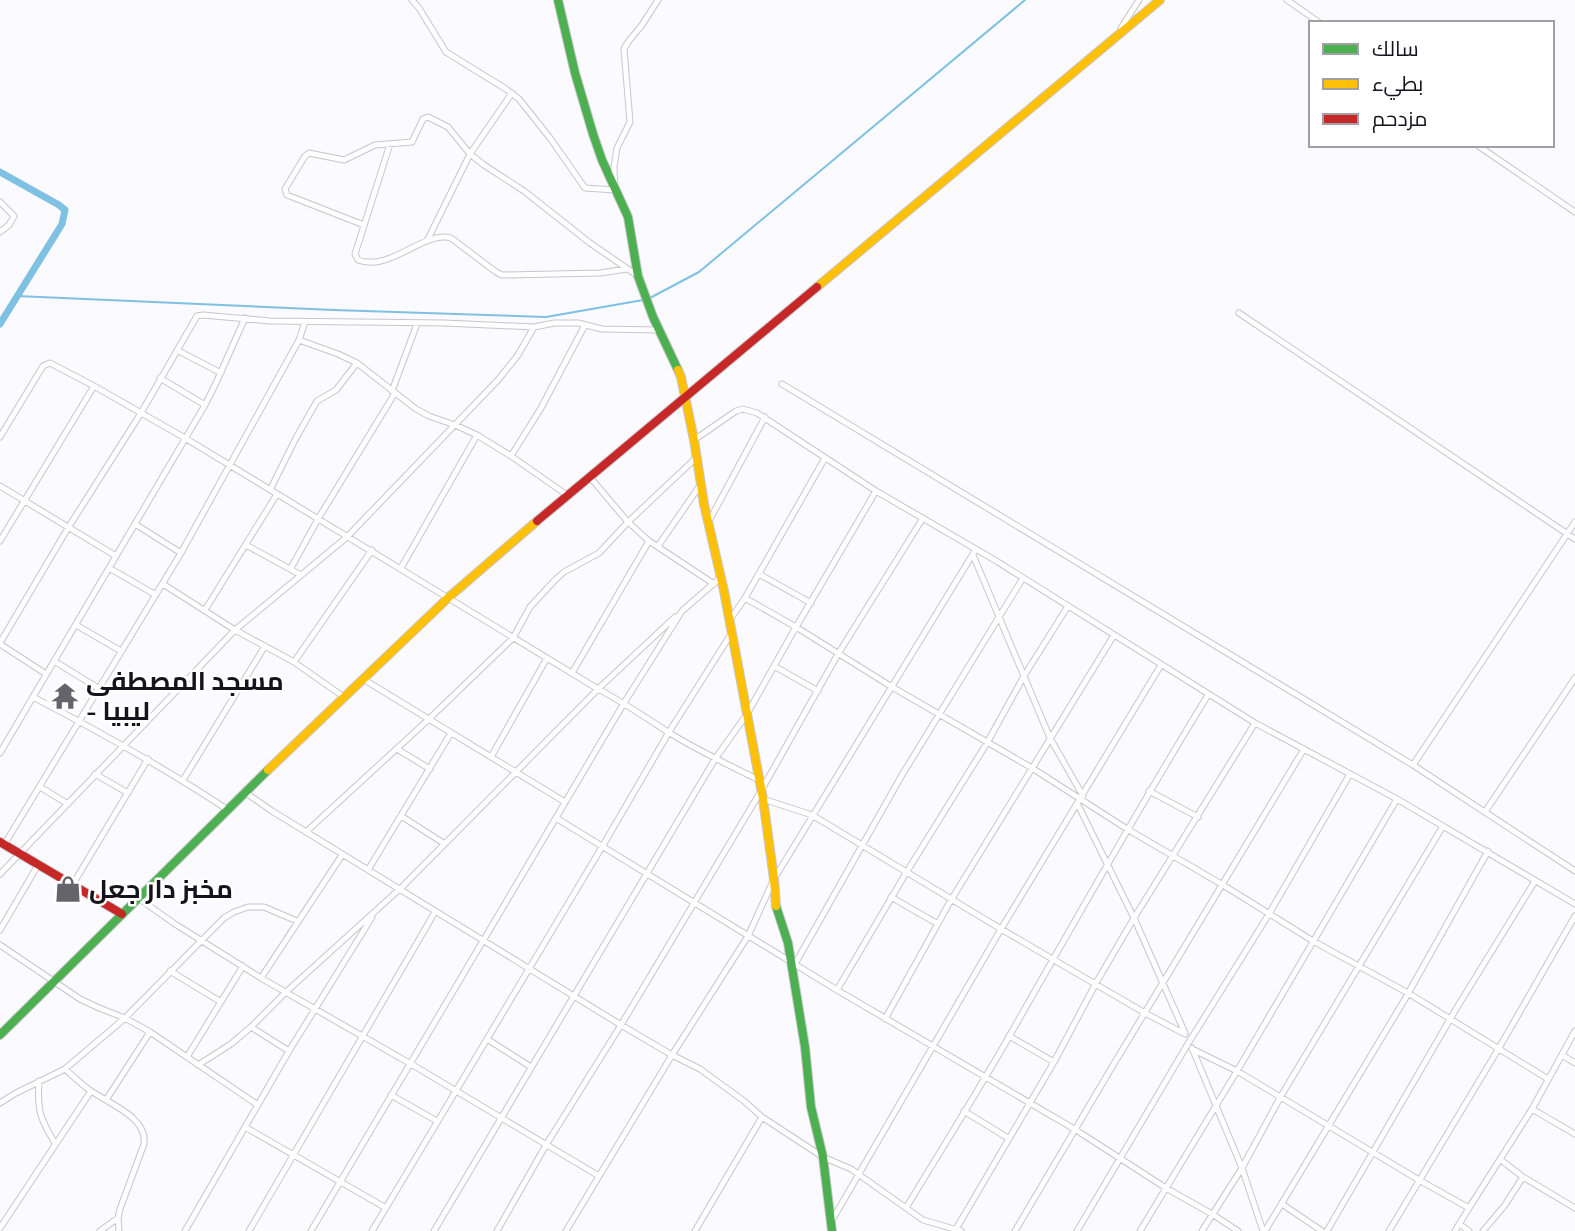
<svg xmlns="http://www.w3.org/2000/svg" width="1575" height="1231" viewBox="0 0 1575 1231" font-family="'Exo 2',Cairo,sans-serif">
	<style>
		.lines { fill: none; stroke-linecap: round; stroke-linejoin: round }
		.stream { stroke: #7fc1e2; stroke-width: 2 }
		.canal { stroke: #7fc1e2; stroke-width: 7 }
		.street-casing { stroke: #c8c6cc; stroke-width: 7 }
		.fast-casing { stroke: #c8c6cc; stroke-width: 10 }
		.slow-casing { stroke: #c8c6cc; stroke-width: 10 }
		.jam-casing { stroke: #c8c6cc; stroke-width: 10 }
		.street { stroke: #fefeff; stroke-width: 5 }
		.fast { stroke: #4caf50; stroke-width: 8 }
		.slow { stroke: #ffc107; stroke-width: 8 }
		.jam { stroke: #c62828; stroke-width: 8 }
		.labels { text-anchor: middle; stroke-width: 5; stroke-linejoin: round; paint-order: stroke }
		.poi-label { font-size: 26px; font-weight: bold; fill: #15131c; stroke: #fff; text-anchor: start }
	</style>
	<rect width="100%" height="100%" fill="#fbfafe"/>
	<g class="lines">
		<path class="stream" d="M 17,296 L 334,310 L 546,317 L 643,300
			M 648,299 L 699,272 L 1025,0"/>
		<path class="canal" d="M 0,172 L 59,205 L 65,210 L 62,224 L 0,324"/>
		<defs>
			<path id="street" d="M 412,0 L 419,8 L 446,52 L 506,89 L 519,99 L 550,138 L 585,188 L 615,190 L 614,167 L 617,148 L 630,122 L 624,49 L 628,42 L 642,25 L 658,0
				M 1287,0 L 1320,23
				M 1121,28 L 1139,0
				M 390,144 L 355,254 L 358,260 C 391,272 424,230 451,238 L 496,272 L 502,275 L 600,273 L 627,269
				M 1477,145 L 1575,212
				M 0,202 L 14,216 L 9,225 L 0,232
				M 364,225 L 287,195 L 285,189 L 305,156 L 309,153 L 344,160 L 375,145 L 412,142 L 423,119 L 428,117 L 448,127 L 470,154 L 484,165 L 524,191 L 590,243 L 638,276
				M 427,241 L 470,154 L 512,93
				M 1239,313 L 1575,539
				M 299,340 L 338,354 L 357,363 L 416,409 L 429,416 L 455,425 L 477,435 L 511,456 L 567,495
				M 177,350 L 221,373
				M 160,378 L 205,405
				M 782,384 L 1413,765 L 1575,871
				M 392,391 L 417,324
				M 0,437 L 43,366 L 50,363 L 94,386 L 185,438 L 598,689 C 623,702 645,717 668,732 C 697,750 728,765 759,780
				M 694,440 L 736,411 L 743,409 L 757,413 L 876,491 L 998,562 L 1255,723 L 1397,799 L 1575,904
				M 511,456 L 541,408 L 585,325
				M 589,476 L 628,522 L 649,541 L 714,584
				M 0,486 L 116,556
				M 270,490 L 296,438 L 317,401 L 336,390 L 357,363
				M 708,523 L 765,417
				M 135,524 L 181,553
				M 0,541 L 94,386
				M 246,545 L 301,575
				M 658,546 L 701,484
				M 973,555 L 1050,738 L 1083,796
				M 109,568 L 156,595
				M 291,568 L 318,519 L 395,393
				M 401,568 L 477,435
				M 759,574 L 811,603
				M 163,584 L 235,630 L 294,662 L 344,697
				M 745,598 L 796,627 L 892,687 L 1032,768 L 1127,829 L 1223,885 L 1313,941 L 1408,993 L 1548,1079
				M 205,610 L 277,494
				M 682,611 L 720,578
				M 729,621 L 745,598 L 825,458
				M 76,625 L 121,651
				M 0,643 L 68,528 L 141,413 L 197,316 L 203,315 L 270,321 L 445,323 L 534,327 L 554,323 L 578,323 L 602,329 L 658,330
				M 0,644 L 46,674
				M 54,661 L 98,688
				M 294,662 L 372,550
				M 774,666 L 818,691
				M 572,673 L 649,541
				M 363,679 L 565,802
				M 33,697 C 100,732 165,768 228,810
				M 397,749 L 430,769
				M 0,753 L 205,405 L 216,383 L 245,318
				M 491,757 L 547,658
				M 1413,765 L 1575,522
				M 95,774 L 128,793
				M 183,780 L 265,646
				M 40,787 L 68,804
				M 1149,791 L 1198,817
				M 246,793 L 272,811 L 621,1025 L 672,1055 L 700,1069 L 744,1101 L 762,1117 L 823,1157 L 851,1169 L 923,1220 L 961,1231
				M 763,799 L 812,815 L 1001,929 L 1145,1013 L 1185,1034
				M 1078,805 L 1134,918 L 1185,1033
				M 1485,812 L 1575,678
				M 401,816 L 445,844
				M 556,818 L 837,990 L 1076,1130 L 1166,1188 L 1212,1214 L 1238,1231
				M 306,832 L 429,719 L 513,638 L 530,607 L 555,580 L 564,572 L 599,553 L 628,522 L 697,457
				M 4,845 L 181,553 L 299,340 L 305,322
				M 368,870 L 451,733
				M 0,874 L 235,630 L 347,537 L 498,380 L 518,355 L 534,327
				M 73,884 L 148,759
				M 891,897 L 938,924
				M 138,898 L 175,924 L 261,978 L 411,1064 L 599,1176
				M 0,930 L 38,865
				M 0,945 L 80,999 L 99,1008 L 125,1018 L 150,1032 L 258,1105
				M 795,964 L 902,775 L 1023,578
				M 170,971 L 221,1002
				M 261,978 L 342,855
				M 837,990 L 906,873 L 947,807 L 987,743 L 1024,676 L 1068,606
				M 885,1019 L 951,900 L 1114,635
				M 251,1027 L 289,1051
				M 1009,1036 L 1054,1062
				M 487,1039 L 531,1067
				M 1192,1048 L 1242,1168 L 1263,1231
				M 1192,1049 L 1237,1071 L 1419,1180 L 1469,1208 L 1532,1109 L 1575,1031
				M 1562,1055 L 1575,1063
				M 187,1057 L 243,966
				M 198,1065 L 231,1044 L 251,1027 L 286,992 L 403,886 L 598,689 L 675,617
				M 65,1069 C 74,1077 82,1085 91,1091 C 110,1104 148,1118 144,1144 L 120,1209 L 118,1218 L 119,1231
				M 39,1081 C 37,1110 40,1119 55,1143
				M 391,1095 L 437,1121
				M 106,1100 L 150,1032
				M 0,1103 L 16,1093 L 65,1069 L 125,1018 L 201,941 L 224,918 L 234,912 L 248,907 L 264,907 L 297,921
				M 1532,1109 L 1575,1134
				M 964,1111 L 1008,1138
				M 245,1127 L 386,1208
				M 1501,1160 L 1523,1177 L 1575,1208
				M 1282,1204 L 1322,1231
				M 906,1208 C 941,1150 977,1093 1010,1035 C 1075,921 1139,807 1208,695
				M 831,1222 L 1001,929 L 1161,665
				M 1459,1224 L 1469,1231
				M 0,1228 L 91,1091
				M 956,1229 L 1054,1062 L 1096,983 L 1134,918 L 1255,723
				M 100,1231 L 118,1218
				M 185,1231 L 289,1051 L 372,917
				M 249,1231 L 435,912
				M 311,1231 L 624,703 L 682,611
				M 372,1231 L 602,847 L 669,732 L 731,634
				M 434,1231 L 715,759 L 747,714 L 796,627 L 876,491
				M 497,1231 L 546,1145 L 621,1025 L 761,791 L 838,654 L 923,518
				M 566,1231 L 672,1055 L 748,936 L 774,879 L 976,549
				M 695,1231 L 762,1117
				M 1015,1231 L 1112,1067 L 1304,749
				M 1077,1231 L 1189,1042 L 1269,914 L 1350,774
				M 1140,1231 L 1237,1071 L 1397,799
				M 1202,1231 L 1242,1168 L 1281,1096 L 1443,826
				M 1265,1231 L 1405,999 L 1488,851
				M 1327,1231 L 1456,1009 L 1535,881
				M 1389,1231 L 1499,1048 L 1575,916
				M 1455,1231 L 1469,1208
				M 1483,1231 L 1505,1205 L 1523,1177"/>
			<path id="fast" d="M 558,0 L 575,73 L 593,134 L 602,160 L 628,217 L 638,276 L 653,317 L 678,370
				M 776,906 L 788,943 L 805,1047 L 811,1107 L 823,1157 L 832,1231
				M 0,1035 L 268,770"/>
			<path id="slow" d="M 817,287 L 1160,0
				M 678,370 L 681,377 L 694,440 L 704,504 L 724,591 L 763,799 L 774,879 L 776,906
				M 268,770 L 449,597 L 537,521"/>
			<path id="jam" d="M 537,521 L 817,287
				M 0,842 L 122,914"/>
		</defs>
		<use href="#street" class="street-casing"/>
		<use href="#fast" class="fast-casing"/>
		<use href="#slow" class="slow-casing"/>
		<use href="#jam" class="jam-casing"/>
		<use href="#street" class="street"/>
		<use href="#fast" class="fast"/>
		<use href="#slow" class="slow"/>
		<use href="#jam" class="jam"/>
	</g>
	<defs>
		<symbol id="temple-bare" viewBox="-9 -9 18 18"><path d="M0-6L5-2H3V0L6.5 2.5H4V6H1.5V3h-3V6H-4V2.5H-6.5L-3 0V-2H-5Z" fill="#66646b" stroke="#fff" stroke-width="2.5" paint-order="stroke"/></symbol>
		<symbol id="shop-bare" viewBox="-9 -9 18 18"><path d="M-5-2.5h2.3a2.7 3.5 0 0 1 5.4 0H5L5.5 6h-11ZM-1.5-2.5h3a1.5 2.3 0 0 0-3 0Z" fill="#66646b" stroke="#fff" stroke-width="2.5" paint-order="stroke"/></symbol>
	</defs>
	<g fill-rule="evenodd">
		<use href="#temple-bare" x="46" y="677" width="38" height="38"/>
		<use href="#shop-bare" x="49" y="870" width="38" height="38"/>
	</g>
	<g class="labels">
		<g class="poi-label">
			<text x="86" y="690">مسجد المصطفى<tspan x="86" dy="30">- ليبيا</tspan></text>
			<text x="89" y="898">مخبز دار جعل</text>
		</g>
	</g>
	<rect x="1309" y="21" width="245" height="126" fill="#ffffff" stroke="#a1a1a4" stroke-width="2"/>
	<rect x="1323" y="44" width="35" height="10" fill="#4caf50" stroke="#a1a1a4" stroke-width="2"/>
	<text x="1372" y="56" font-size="21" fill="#15131c">سالك</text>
	<rect x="1323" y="79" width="35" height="10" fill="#ffc107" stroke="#a1a1a4" stroke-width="2"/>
	<text x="1372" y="91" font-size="21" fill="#15131c">بطيء</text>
	<rect x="1323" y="114" width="35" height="10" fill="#c62828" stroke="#a1a1a4" stroke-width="2"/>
	<text x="1372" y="126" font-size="21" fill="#15131c">مزدحم</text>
</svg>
